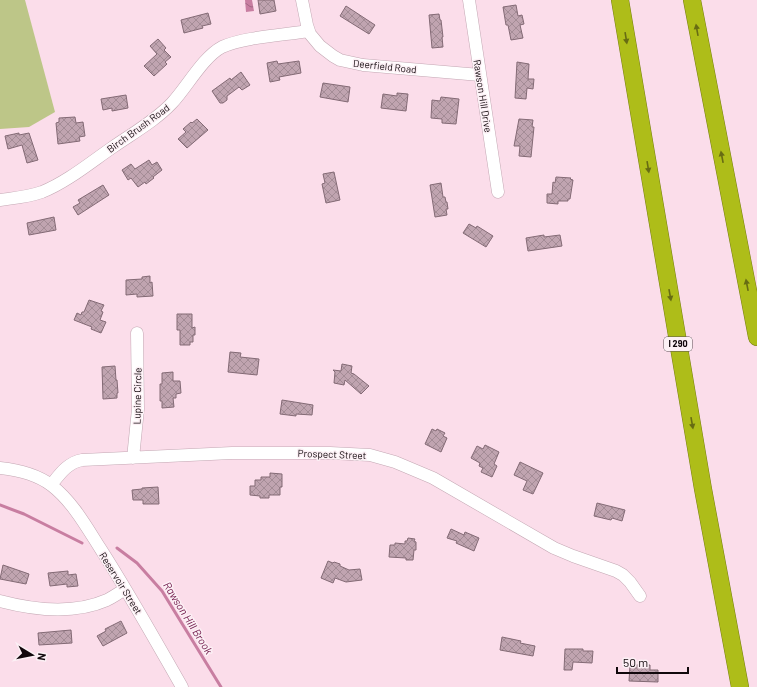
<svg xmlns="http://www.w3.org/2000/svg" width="757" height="687" viewBox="0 0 757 687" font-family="Barlow,sans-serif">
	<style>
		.green { fill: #bdc688 }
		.water { fill: url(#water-waves) }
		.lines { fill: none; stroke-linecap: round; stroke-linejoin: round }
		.stream { stroke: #c87ea1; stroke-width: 3 }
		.building { fill: url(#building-cross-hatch); stroke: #836a75 }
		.minor-casing { stroke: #c3a7b3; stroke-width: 13 }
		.highway-casing { stroke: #777e14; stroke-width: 18 }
		.minor { stroke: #fff; stroke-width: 12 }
		.highway { stroke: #aebd19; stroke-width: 17 }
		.oneway { fill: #676c13 }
		.labels { text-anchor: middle; stroke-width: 3; stroke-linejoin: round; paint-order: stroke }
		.shield { fill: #fcf0f5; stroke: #584e52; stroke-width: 1 }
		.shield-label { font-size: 9px; font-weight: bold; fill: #11080c }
		.street-label { font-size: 10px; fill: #11080c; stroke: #fcf0f5 }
		.water-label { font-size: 11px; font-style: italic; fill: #70184a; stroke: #fcf0f5 }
	</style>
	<defs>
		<pattern id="water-waves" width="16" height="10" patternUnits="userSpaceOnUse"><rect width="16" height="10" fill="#c87ea1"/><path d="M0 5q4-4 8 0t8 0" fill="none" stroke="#a16582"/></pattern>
		<pattern id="building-cross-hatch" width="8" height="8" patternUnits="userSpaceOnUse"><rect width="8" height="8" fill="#c0a4b0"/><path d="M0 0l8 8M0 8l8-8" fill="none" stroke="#a48c96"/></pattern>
	</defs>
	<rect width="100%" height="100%" fill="#fbddea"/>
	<path class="green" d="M 0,0 L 25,0 L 55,112 L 29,127 L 0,129 Z"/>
	<path class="water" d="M 245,0 L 252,0 L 254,11 L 246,12 Z"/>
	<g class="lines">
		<path class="stream" d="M 0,505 L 24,514 L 82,543
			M 117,548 L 137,563 L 162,591 L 221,687"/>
	</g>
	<path class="building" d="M 258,0 L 274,0 L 276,11 L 260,14 Z
		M 516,5 L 518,16 L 522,15 L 524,24 L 520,25 L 523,38 L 511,40 L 508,25 L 506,25 L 503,7 Z
		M 346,6 L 375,25 L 369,34 L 340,16 Z
		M 208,13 L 211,24 L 202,26 L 203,28 L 184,33 L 181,20 Z
		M 439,14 L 440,20 L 441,20 L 443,37 L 442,37 L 443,47 L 432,48 L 429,15 Z
		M 158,39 L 166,48 L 164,50 L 171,57 L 165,62 L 167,64 L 154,76 L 144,66 L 157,54 L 150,46 Z
		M 277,61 L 278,64 L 299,61 L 301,73 L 279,77 L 280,80 L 270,82 L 267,63 Z
		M 517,62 L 529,64 L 528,79 L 534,79 L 533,89 L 527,88 L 526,99 L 515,98 Z
		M 241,72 L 250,85 L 242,90 L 239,87 L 227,96 L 227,100 L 223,103 L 220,103 L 212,91 L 230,78 L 231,80 Z
		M 323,83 L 350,87 L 348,102 L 320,97 Z
		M 397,93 L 408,94 L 406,111 L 381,108 L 383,94 L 397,96 Z
		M 126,95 L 128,108 L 112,111 L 112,108 L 103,110 L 101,99 Z
		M 441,97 L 459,99 L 456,124 L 442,123 L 442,119 L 431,118 L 432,100 L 440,101 Z
		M 75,117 L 76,123 L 83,122 L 85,136 L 79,137 L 80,141 L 58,144 L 56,123 L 59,122 L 59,118 Z
		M 197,119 L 208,130 L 187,148 L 178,139 L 186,132 L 183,129 L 191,122 L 192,123 Z
		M 519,119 L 533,120 L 532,127 L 534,127 L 531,157 L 519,156 L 520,146 L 514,146 Z
		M 19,133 L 19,135 L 29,133 L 38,160 L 27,163 L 22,145 L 8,149 L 5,136 Z
		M 149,160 L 152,165 L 157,162 L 162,170 L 153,177 L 154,178 L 146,184 L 145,182 L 138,187 L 131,178 L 128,180 L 122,170 L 131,164 L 135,169 Z
		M 334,172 L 340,200 L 326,203 L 322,184 L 325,183 L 323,174 Z
		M 556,177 L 571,178 L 570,179 L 573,180 L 570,199 L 568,199 L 568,201 L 558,201 L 558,204 L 547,203 L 547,194 L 552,194 L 553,182 L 555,183 Z
		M 441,183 L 443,197 L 445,197 L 446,202 L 447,202 L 448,209 L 446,209 L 447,215 L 435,217 L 430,185 Z
		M 103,185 L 109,195 L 78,215 L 73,207 L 80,203 L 78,200 Z
		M 54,217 L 56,230 L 29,235 L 27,223 Z
		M 469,224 L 476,228 L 477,226 L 493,236 L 486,247 L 463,233 Z
		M 544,235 L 544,237 L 560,235 L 562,246 L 528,251 L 526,238 Z
		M 150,276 L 150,283 L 152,282 L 153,296 L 137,297 L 137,294 L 126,295 L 126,280 L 142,279 L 142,277 Z
		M 89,300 L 104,305 L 101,311 L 103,312 L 100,320 L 106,322 L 101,333 L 91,329 L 92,327 L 74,320 L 77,313 L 81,315 L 82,312 L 84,312 Z
		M 177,314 L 192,314 L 192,328 L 195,327 L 195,335 L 193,335 L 193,342 L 190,342 L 190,345 L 180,345 L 180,330 L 177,330 Z
		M 230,352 L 241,353 L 240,357 L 259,359 L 257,375 L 228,372 Z
		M 342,364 L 352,366 L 351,373 L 354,374 L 369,386 L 361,394 L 345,380 L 344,385 L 334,383 L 335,372 L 333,370 L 341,371 Z
		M 115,366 L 116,380 L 117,380 L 118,393 L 117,393 L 117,398 L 103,399 L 102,367 Z
		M 173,372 L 173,381 L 180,381 L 181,393 L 176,394 L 176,398 L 173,398 L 174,407 L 162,408 L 162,401 L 160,401 L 160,384 L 162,384 L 162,373 Z
		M 282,400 L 313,405 L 312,415 L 296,414 L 296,416 L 280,414 Z
		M 432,429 L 436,431 L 437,429 L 445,433 L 443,436 L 447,438 L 441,452 L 425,444 Z
		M 485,445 L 499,452 L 494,464 L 497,466 L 492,477 L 481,472 L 483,468 L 479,466 L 480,463 L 471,458 L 477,446 L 483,449 Z
		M 520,462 L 543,473 L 533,494 L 523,490 L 527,481 L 514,475 Z
		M 270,473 L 282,474 L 282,487 L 280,487 L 280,495 L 269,495 L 269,498 L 260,498 L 260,496 L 250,495 L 250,486 L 255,486 L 255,480 L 261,480 L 261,477 L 270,477 Z
		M 158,487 L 159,504 L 143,504 L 143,500 L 133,500 L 132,490 L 142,489 L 142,488 Z
		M 597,503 L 625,510 L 622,521 L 612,518 L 611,520 L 594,516 Z
		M 451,529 L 464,535 L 465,532 L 479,538 L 474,551 L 456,543 L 457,541 L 447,538 Z
		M 408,538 L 415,539 L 414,541 L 416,542 L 416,550 L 414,550 L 413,560 L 406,560 L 406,558 L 389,557 L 390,545 L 395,545 L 395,543 L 405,544 L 405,541 L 407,541 Z
		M 328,561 L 333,563 L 334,562 L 340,564 L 340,566 L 349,570 L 360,569 L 362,580 L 346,582 L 335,578 L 333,583 L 321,578 Z
		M 3,565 L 29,574 L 26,584 L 0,579 Z
		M 68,571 L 68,575 L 76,574 L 78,586 L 67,587 L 67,584 L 50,586 L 48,573 Z
		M 121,621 L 127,633 L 103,646 L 97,636 L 106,631 L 105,629 Z
		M 71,630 L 72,643 L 39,645 L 38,633 Z
		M 502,637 L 521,641 L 520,643 L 535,646 L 533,656 L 500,650 Z
		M 565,649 L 583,649 L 583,651 L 593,651 L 592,663 L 573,662 L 572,670 L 564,670 Z
		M 630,665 L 650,665 L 650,670 L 658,670 L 658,682 L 629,681 Z"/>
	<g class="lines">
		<defs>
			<path id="minor" d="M 302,0 L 307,25 L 310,34 L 320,46 L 333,56 L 340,60 L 363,65 L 480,75
				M 469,0 L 498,192
				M 0,200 C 14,198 28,197 42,192 C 67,182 91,162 113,147 C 133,133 155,121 172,103 C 187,87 203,57 222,47 C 244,37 284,35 309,31
				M 133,458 L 138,409 L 137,333
				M 0,468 C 19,470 36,474 51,485 C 72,501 86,526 100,548 C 129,593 155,640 182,687
				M 51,485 C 60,474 67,463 82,460 L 232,453 L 330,453 L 370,455 L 395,462 L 433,478 L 554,548 L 573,556 L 616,571 L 623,575 L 630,582 L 640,596
				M 0,601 C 34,610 73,615 107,600 C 113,597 119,593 125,589"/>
			<path id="highway" d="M 620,0 L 703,489 L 740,687
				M 692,0 L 757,337"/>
		</defs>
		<use href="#minor" class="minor-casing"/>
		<use href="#highway" class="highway-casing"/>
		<use href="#minor" class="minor"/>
		<use href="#highway" class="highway"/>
	</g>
	<defs><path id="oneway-solid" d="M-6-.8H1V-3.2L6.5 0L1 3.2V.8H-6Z"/></defs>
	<g class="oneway">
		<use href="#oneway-solid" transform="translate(697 30) rotate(-100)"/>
		<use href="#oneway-solid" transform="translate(626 38) rotate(81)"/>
		<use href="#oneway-solid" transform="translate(722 157) rotate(-101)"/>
		<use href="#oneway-solid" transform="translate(648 167) rotate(81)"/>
		<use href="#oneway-solid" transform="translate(747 285) rotate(-101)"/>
		<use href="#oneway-solid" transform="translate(670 295) rotate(80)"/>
		<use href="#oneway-solid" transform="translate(692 423) rotate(80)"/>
	</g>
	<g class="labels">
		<rect class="shield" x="664" y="337" width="28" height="14" rx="3"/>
		<g class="shield-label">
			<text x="678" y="347">I 290</text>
		</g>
		<g class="street-label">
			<text transform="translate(385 66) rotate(6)" y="4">Deerfield Road</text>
			<text transform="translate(483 96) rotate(81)" y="4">Rawson Hill Drive</text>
			<text transform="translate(138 128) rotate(-36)" y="4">Birch Brush Road</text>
			<text transform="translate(137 396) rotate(-89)" y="4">Lupine Circle</text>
			<text transform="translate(332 454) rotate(2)" y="4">Prospect Street</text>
			<text transform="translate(121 583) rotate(58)" y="4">Reservoir Street</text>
		</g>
		<g class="water-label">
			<text transform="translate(188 618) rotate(58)" y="4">Rawson Hill Brook</text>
		</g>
	</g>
	<g transform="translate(32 655) rotate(100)" stroke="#fcf0f5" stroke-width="3" paint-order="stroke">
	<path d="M0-3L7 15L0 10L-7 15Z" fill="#11080c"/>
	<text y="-6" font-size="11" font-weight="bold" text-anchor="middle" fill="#11080c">N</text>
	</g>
	<path d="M617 667v6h71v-6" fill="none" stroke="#11080c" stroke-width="2"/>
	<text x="623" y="667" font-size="12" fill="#11080c" stroke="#fcf0f5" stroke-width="3" paint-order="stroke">50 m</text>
</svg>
